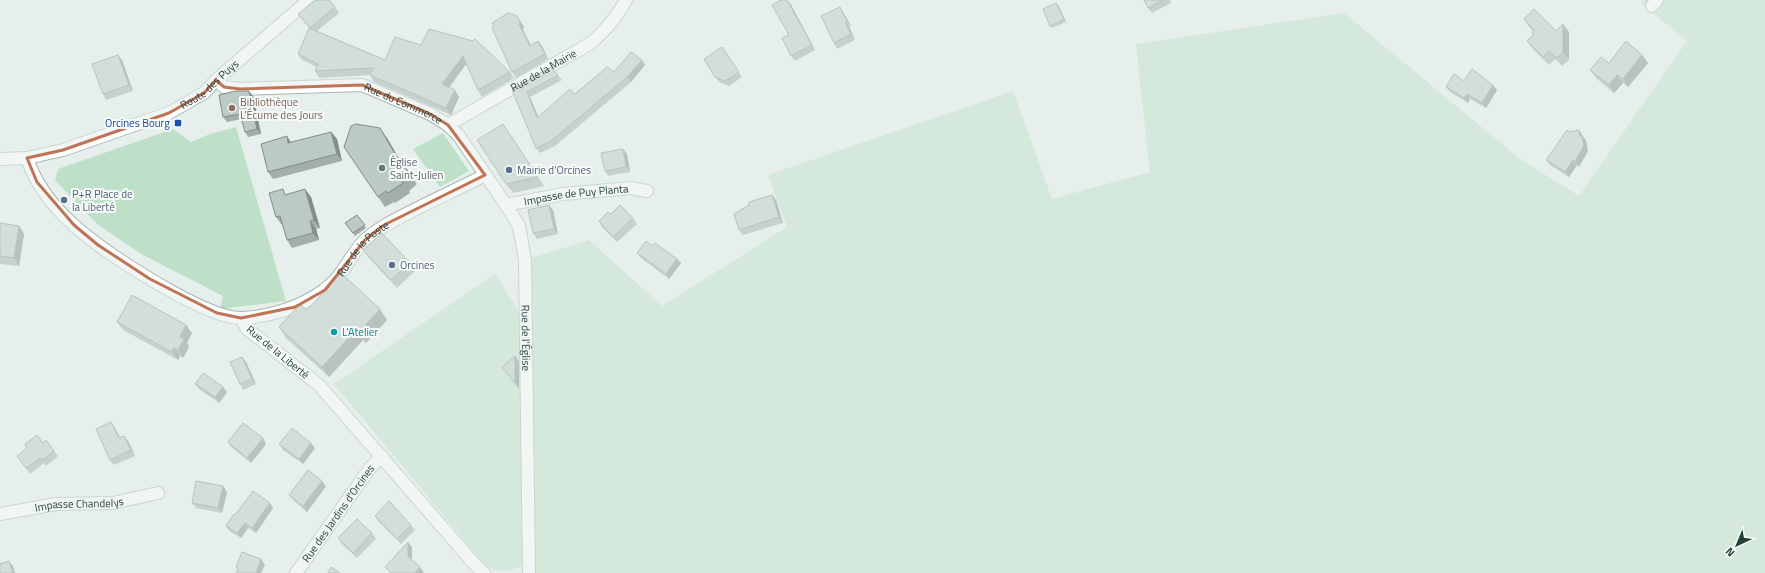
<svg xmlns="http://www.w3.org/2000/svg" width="1765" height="573" viewBox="0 0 1765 573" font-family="'Titillium Web',sans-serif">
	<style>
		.green { fill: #bfe0c8 }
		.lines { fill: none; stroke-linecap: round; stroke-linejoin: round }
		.minor-casing { stroke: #a8b8b2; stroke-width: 14 }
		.secondary-casing { stroke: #a4bbb3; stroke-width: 14 }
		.minor { stroke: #fff; stroke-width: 12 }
		.secondary { stroke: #fff; stroke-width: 12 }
		.wall { fill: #a1aea9 }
		.shaded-wall { fill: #838d89 }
		.building { fill: #bbcac4; stroke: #838d89 }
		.marked { fill: none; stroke: #c07456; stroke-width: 3; stroke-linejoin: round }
		.education-dot { fill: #8d6e63; stroke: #f7fbf9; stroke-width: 1.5 }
		.transit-dot { fill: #1a4fb4; stroke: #f7fbf9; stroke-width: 1.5 }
		.worship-dot { fill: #6b7280; stroke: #f7fbf9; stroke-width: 1.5 }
		.service-dot { fill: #5c6f8a; stroke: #f7fbf9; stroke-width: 1.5 }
		.culture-dot { fill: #0f9aa8; stroke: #f7fbf9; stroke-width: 1.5 }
		.labels { text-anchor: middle; stroke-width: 4; stroke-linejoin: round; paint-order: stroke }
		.street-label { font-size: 11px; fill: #24423a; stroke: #f7fbf9 }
		.education-label { font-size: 11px; fill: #785e54; stroke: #f7fbf9; text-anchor: start }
		.transit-label { font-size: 11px; fill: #164399; stroke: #f7fbf9; text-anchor: end }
		.worship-label { font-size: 11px; fill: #5b616d; stroke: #f7fbf9; text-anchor: start }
		.service-label { font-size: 11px; fill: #4e5e75; stroke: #f7fbf9; text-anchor: start }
		.culture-label { font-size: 11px; fill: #0d838f; stroke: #f7fbf9; text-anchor: start }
	</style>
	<rect width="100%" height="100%" fill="#e6efeb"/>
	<path class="green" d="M 1644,0 L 1765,0 L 1765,573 L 529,573 L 525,260 L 589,240 L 662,306 L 787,227 L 768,175 L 1013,91 L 1052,199 L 1150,172 L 1136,44 L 1344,13 L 1519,158 L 1579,196 L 1687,41 L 1641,3 Z
		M 236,127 L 286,301 L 220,309 L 223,296 L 141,254 L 97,224 L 55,180 L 58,169 L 173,129 L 191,142 L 210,134 Z
		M 443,133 L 469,171 L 440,187 L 413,149 Z
		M 495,274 L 522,316 L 523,565 C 507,573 498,573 483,563 L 334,384 Z"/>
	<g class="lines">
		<defs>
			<g id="minor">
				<path d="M 1652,6 L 1657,0"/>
				<path id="s1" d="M 216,80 L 224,87 L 240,89 L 362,85 L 430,114 L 448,125 L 459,136 L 506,205 L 519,226 L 525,260 L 529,573"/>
				<path id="s2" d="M 448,125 L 591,43 C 606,30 617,17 626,0"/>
				<path id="s3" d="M 27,158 C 42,205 86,238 126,264 C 151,280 214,319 242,318 C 270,317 301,307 324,290 C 343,277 350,254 366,239 C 382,225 401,217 420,207 C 442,196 464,186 485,175"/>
				<path id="s4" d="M 506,205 L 563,194 L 631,188 L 647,191"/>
				<path d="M 241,318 L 247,329 L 319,385 L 477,567 L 484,573"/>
				<path id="s5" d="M 0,514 L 56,504 L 113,503 L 158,493"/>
				<path id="s6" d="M 296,573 L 370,468 L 382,456"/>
			</g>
			<g id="secondary">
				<path id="s7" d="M 0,159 L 27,158 L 63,150 L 169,113 L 204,93 L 216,80 L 309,0"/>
			</g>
		</defs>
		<use href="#minor" class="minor-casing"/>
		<use href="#secondary" class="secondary-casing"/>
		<use href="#minor" class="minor"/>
		<use href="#secondary" class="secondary"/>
	</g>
	<path class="wall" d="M 1144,0 L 1170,0 L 1171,3 L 1152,13 L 1148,8 Z
		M 790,3 L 815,50 L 795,61 L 791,56 L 789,35 Z
		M 1058,5 L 1066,22 L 1052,28 L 1050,26 Z
		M 335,7 L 339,13 L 317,31 L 385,60 L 395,37 L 510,72 L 514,78 L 482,97 L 478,90 L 466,64 L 449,88 L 459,97 L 451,115 L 374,82 L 370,75 L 319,78 L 315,71 L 317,67 L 302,60 L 298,54 L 309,28 L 298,14 Z
		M 840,7 L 843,12 L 851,26 L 849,27 L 855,40 L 837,49 L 834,43 Z
		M 517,16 L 524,27 L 523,30 L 531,45 L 538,41 L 542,46 L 548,59 L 516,78 L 512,72 Z
		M 1524,19 L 1556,31 L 1569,32 L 1569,60 L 1562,66 L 1555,59 L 1549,65 L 1533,49 L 1527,41 L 1533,35 L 1533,31 L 1529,27 Z
		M 722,47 L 742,77 L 729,86 L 719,82 L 704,59 Z
		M 1642,55 L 1648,63 L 1628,87 L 1623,83 L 1614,93 L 1596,78 L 1590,70 L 1609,63 Z
		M 122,60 L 133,91 L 106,100 L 103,94 Z
		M 645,65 L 631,82 L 555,146 L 540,153 L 536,148 L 512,90 L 558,75 L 562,80 L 530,97 L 538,117 L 575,94 L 614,72 Z
		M 1464,81 L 1497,90 L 1486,108 L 1470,99 L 1468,103 L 1450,92 L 1446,87 Z
		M 253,96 L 261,134 L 248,137 L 245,132 L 242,119 L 227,122 L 223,117 Z
		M 1579,130 L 1586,141 L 1588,151 L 1579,167 L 1577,165 L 1569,177 L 1550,165 L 1546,160 L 1570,132 Z
		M 331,132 L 337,139 L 342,161 L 273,179 L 268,172 L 291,143 Z
		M 509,133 L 544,186 L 513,193 L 506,184 Z
		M 387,138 L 399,159 L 417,184 L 409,191 L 410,193 L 395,203 L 394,202 L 385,207 L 378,197 Z
		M 623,149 L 627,154 L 630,172 L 608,176 L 605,171 Z
		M 287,194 L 311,197 L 320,228 L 316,229 L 319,240 L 292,248 L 287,240 L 282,224 L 281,224 L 276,217 Z
		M 776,200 L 783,223 L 743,235 L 739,230 Z
		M 553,210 L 558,234 L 537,239 L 533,233 Z
		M 611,214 L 633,218 L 637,224 L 617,242 L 602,227 L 599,221 Z
		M 357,215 L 366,228 L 355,236 L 345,223 Z
		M 0,223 L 19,226 L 24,234 L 19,266 L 0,264 Z
		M 653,246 L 677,259 L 681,263 L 669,279 L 641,258 L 637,253 Z
		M 363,250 L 410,263 L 415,271 L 397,288 L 369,258 Z
		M 307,310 L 387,320 L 366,343 L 363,340 L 329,377 L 286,338 L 279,327 Z
		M 117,322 L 186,325 L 192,333 L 187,343 L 189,347 L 183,358 L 180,356 L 178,360 L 123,330 Z
		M 246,362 L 256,384 L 243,390 L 240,384 Z
		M 195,384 L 223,387 L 227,392 L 219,403 L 199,389 Z
		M 111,422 L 115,428 L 120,438 L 128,441 L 135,456 L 114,465 L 110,460 Z
		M 228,442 L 266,444 L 251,463 L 231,447 Z
		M 43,443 L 54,451 L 58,456 L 46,466 L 44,463 L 30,474 L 17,456 Z
		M 279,444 L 315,448 L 303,464 L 283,450 Z
		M 223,486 L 227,492 L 222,513 L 196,508 L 192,503 Z
		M 326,486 L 307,512 L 293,500 L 289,495 Z
		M 270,503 L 273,508 L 256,533 L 248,528 L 241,538 L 229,531 L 226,526 L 235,515 Z
		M 375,516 L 411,525 L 415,530 L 401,544 L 378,521 Z
		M 372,533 L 376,539 L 357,558 L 342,544 L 338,538 Z"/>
	<path class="shaded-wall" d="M 787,0 L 790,3 L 815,50 L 812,45 Z
		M 1056,3 L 1058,5 L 1066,22 L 1064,19 Z
		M 840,7 L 843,12 L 851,26 L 847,21 Z
		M 517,16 L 524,27 L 523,30 L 533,51 L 530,46 L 519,24 Z
		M 845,22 L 849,27 L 855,40 L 851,34 Z
		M 1563,24 L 1569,32 L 1569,60 L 1563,52 Z
		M 538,41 L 542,46 L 548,59 L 545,54 Z
		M 118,55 L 122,60 L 133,91 L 129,85 Z
		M 1642,55 L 1648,63 L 1628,87 L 1623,79 Z
		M 463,56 L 467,63 L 446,91 L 442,84 Z
		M 642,60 L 645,65 L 631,82 L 627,77 Z
		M 1617,75 L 1623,83 L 1614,93 L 1609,85 Z
		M 1493,85 L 1497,90 L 1486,108 L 1482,103 Z
		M 455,90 L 459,97 L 451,115 L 446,108 Z
		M 249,91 L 253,96 L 261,134 L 257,129 Z
		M 527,92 L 530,97 L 541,123 L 537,118 Z
		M 1467,94 L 1470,99 L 1468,103 L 1464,98 Z
		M 380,128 L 387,138 L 401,162 L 394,152 Z
		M 1579,130 L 1586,141 L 1588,151 L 1579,167 L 1575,161 L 1580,136 Z
		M 331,132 L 337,139 L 342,161 L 337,154 Z
		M 287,136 L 292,144 L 288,143 Z
		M 623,149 L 627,154 L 630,172 L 626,167 Z
		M 1573,160 L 1577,165 L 1569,177 L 1565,172 Z
		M 305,189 L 311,197 L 320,228 L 314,220 Z
		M 772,195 L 776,200 L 783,223 L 779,217 Z
		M 549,205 L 553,210 L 558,234 L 554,229 Z
		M 310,221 L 316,229 L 319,240 L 313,233 Z
		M 19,226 L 24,234 L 19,266 L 14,258 Z
		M 677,259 L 681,263 L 669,279 L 666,274 Z
		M 380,309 L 387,320 L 366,343 L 359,332 Z
		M 186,325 L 192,333 L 187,343 L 189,347 L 183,358 L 178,350 L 180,337 Z
		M 356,330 L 363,340 L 329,377 L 322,367 Z
		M 174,348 L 180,356 L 178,360 L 172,352 Z
		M 515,356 L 519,362 L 519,389 L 515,383 Z
		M 242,357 L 246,362 L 256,384 L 252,379 Z
		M 223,387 L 227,392 L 219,403 L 215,397 Z
		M 111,422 L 115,428 L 123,444 L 119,438 Z
		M 124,436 L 128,441 L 135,456 L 131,450 Z
		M 263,438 L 266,444 L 251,463 L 247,458 Z
		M 311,443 L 315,448 L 303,464 L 299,459 Z
		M 322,481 L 326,486 L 307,512 L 303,506 Z
		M 223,486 L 227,492 L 222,513 L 218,508 Z
		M 270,503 L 273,508 L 256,533 L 252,528 Z
		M 245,523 L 248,528 L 241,538 L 237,533 Z
		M 408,542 L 412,547 L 412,562 L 408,556 Z
		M 261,559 L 265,565 L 261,573 L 256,573 Z
		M 9,561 L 13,566 L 15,573 L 13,573 Z
		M 420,567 L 424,573 L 415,573 Z"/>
	<path class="building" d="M 315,0 L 329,0 L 335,7 L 310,28 L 298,14 Z
		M 781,0 L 787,0 L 812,45 L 791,56 L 782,38 L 789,35 L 772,5 Z
		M 1144,0 L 1163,0 L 1148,8 Z
		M 1056,3 L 1064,19 L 1050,26 L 1043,9 Z
		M 840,7 L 847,21 L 845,22 L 851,34 L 834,43 L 821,16 Z
		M 1534,9 L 1556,31 L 1563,24 L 1563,52 L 1557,58 L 1549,51 L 1543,57 L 1527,41 L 1533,35 L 1532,32 L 1534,30 L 1524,19 Z
		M 508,13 L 517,16 L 520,22 L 519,24 L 530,46 L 538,41 L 545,54 L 512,72 L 492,28 L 494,26 L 492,23 Z
		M 309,28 L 385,60 L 395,37 L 421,45 L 429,29 L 473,41 L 475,39 L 510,72 L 478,90 L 463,56 L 442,84 L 455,90 L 446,108 L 370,75 L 373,68 L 315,71 L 318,64 L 298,54 Z
		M 1626,41 L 1642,55 L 1623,79 L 1617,75 L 1609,85 L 1590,70 L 1601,57 L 1609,63 Z
		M 722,47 L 739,72 L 725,81 L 715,77 L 704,59 Z
		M 631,52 L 642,60 L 627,77 L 551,141 L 536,148 L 512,90 L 551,67 L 558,75 L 527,92 L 537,118 L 570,89 L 575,94 L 607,67 L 614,72 Z
		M 118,55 L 129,85 L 103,94 L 92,64 Z
		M 1472,69 L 1493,85 L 1482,103 L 1467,94 L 1464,98 L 1446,87 L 1454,74 L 1464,81 Z
		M 235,91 L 249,91 L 257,129 L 245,132 L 240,114 L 223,117 L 219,95 Z
		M 356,124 L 380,128 L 394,152 L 410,174 L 402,181 L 403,183 L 388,193 L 386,191 L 378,197 L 344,147 L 351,126 Z
		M 503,124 L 538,177 L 506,184 L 477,140 Z
		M 1567,130 L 1570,132 L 1579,130 L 1580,136 L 1582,136 L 1584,146 L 1575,161 L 1573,160 L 1565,172 L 1546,160 Z
		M 331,132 L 337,154 L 268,172 L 261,144 L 287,136 L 288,143 Z
		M 623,149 L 626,167 L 605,171 L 601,153 Z
		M 283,189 L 285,195 L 305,189 L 314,220 L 310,221 L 313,233 L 287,240 L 280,216 L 276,217 L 269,193 Z
		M 772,195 L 779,217 L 739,230 L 734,214 L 749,205 L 749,202 Z
		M 549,205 L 554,229 L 533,233 L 528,210 Z
		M 620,205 L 633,218 L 613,237 L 599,221 L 608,212 L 611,214 Z
		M 357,215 L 365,225 L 353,233 L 345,223 Z
		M 0,223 L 19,226 L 14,258 L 0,256 Z
		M 382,233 L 410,263 L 391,280 L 363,250 Z
		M 646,241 L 653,246 L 655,243 L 677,259 L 666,274 L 637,253 Z
		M 341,273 L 380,309 L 359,332 L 356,330 L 322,367 L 279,327 L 300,304 L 307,310 Z
		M 132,295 L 186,325 L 180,337 L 184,339 L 178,350 L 174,348 L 172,352 L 117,322 Z
		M 515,356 L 515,383 L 502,367 Z
		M 242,357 L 252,379 L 240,384 L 230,362 Z
		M 203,373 L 223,387 L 215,397 L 195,384 Z
		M 111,422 L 119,438 L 124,436 L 131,450 L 110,460 L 96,429 Z
		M 243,423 L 263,438 L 247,458 L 228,442 Z
		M 292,428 L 311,443 L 299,459 L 279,444 Z
		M 37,435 L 43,443 L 46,440 L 54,451 L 43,460 L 41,458 L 26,468 L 17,456 L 27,448 L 25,444 Z
		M 308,470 L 322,481 L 303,506 L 289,495 Z
		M 196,481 L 223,486 L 218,508 L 192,503 Z
		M 253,491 L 270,503 L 252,528 L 245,523 L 237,533 L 226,526 L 234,514 L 235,515 Z
		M 389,501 L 411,525 L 397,539 L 375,516 Z
		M 357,519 L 372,533 L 353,553 L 338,538 Z
		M 408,542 L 408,556 L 420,567 L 415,573 L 391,573 L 385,567 Z
		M 242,552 L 261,559 L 256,573 L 236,573 L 238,568 L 236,567 Z
		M 9,561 L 13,573 L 0,573 L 0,564 Z
		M 331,567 L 340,573 L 328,573 Z"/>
	<path d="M0 0H1765V573H0ZM 216,80 L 224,87 L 240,89 L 362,85 L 430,114 L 448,125 L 485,175 L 384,225 L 365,240 L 325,290 L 295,307 L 241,318 L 217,313 L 150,279 L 98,245 L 74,225 L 37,182 L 27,158 L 63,150 L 169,113 L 204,93 Z" fill="#e6efeb" fill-opacity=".55" fill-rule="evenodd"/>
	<path class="marked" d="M 216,80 L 224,87 L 240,89 L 362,85 L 430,114 L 448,125 L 485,175 L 384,225 L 365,240 L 325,290 L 295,307 L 241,318 L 217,313 L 150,279 L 98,245 L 74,225 L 37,182 L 27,158 L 63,150 L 169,113 L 204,93 Z"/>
	<circle class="education-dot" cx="232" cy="108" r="4"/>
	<rect class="transit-dot" x="174" y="119" width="8" height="8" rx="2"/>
	<circle class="worship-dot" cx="382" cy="168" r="4"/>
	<g class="service-dot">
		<circle cx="509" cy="170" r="4"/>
		<circle cx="64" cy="200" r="4"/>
		<circle cx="392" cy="265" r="4"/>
	</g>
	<circle class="culture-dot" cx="334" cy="332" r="4"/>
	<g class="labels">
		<g class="street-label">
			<text dy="4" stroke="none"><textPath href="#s2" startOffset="110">Rue de la Mairie</textPath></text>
			<text dy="4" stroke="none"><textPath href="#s7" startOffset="226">Route des Puys</textPath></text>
			<text dy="4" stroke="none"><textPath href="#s1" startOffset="194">Rue du Commerce</textPath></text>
			<text dy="4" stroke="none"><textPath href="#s4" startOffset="71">Impasse de Puy Planta</textPath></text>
			<text dy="4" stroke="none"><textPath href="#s3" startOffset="422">Rue de la Poste</textPath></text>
			<text dy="4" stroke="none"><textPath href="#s1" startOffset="480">Rue de l'Église</textPath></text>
			<text transform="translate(278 352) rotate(39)" y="4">Rue de la Liberté</text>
			<text dy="4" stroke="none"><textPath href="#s5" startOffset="80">Impasse Chandelys</textPath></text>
			<text dy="4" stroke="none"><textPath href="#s6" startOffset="73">Rue des Jardins d'Orcines</textPath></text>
		</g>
		<g class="education-label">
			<text x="240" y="106">Bibliothèque<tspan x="240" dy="13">L'Écume des Jours</tspan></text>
		</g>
		<g class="transit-label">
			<text x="170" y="127">Orcines Bourg</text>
		</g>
		<g class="worship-label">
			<text x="390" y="166">Église<tspan x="390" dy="13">Saint-Julien</tspan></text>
		</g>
		<g class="service-label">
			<text x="517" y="174">Mairie d'Orcines</text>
			<text x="72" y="198">P+R Place de<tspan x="72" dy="13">la Liberté</tspan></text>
			<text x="400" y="269">Orcines</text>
		</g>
		<g class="culture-label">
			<text x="342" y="336">L'Atelier</text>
		</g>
	</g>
	<g transform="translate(1737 545) rotate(224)" stroke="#f7fbf9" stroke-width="3" paint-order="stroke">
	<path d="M0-3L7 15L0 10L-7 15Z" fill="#24423a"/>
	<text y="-6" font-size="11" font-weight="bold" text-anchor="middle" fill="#24423a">N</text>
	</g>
</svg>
